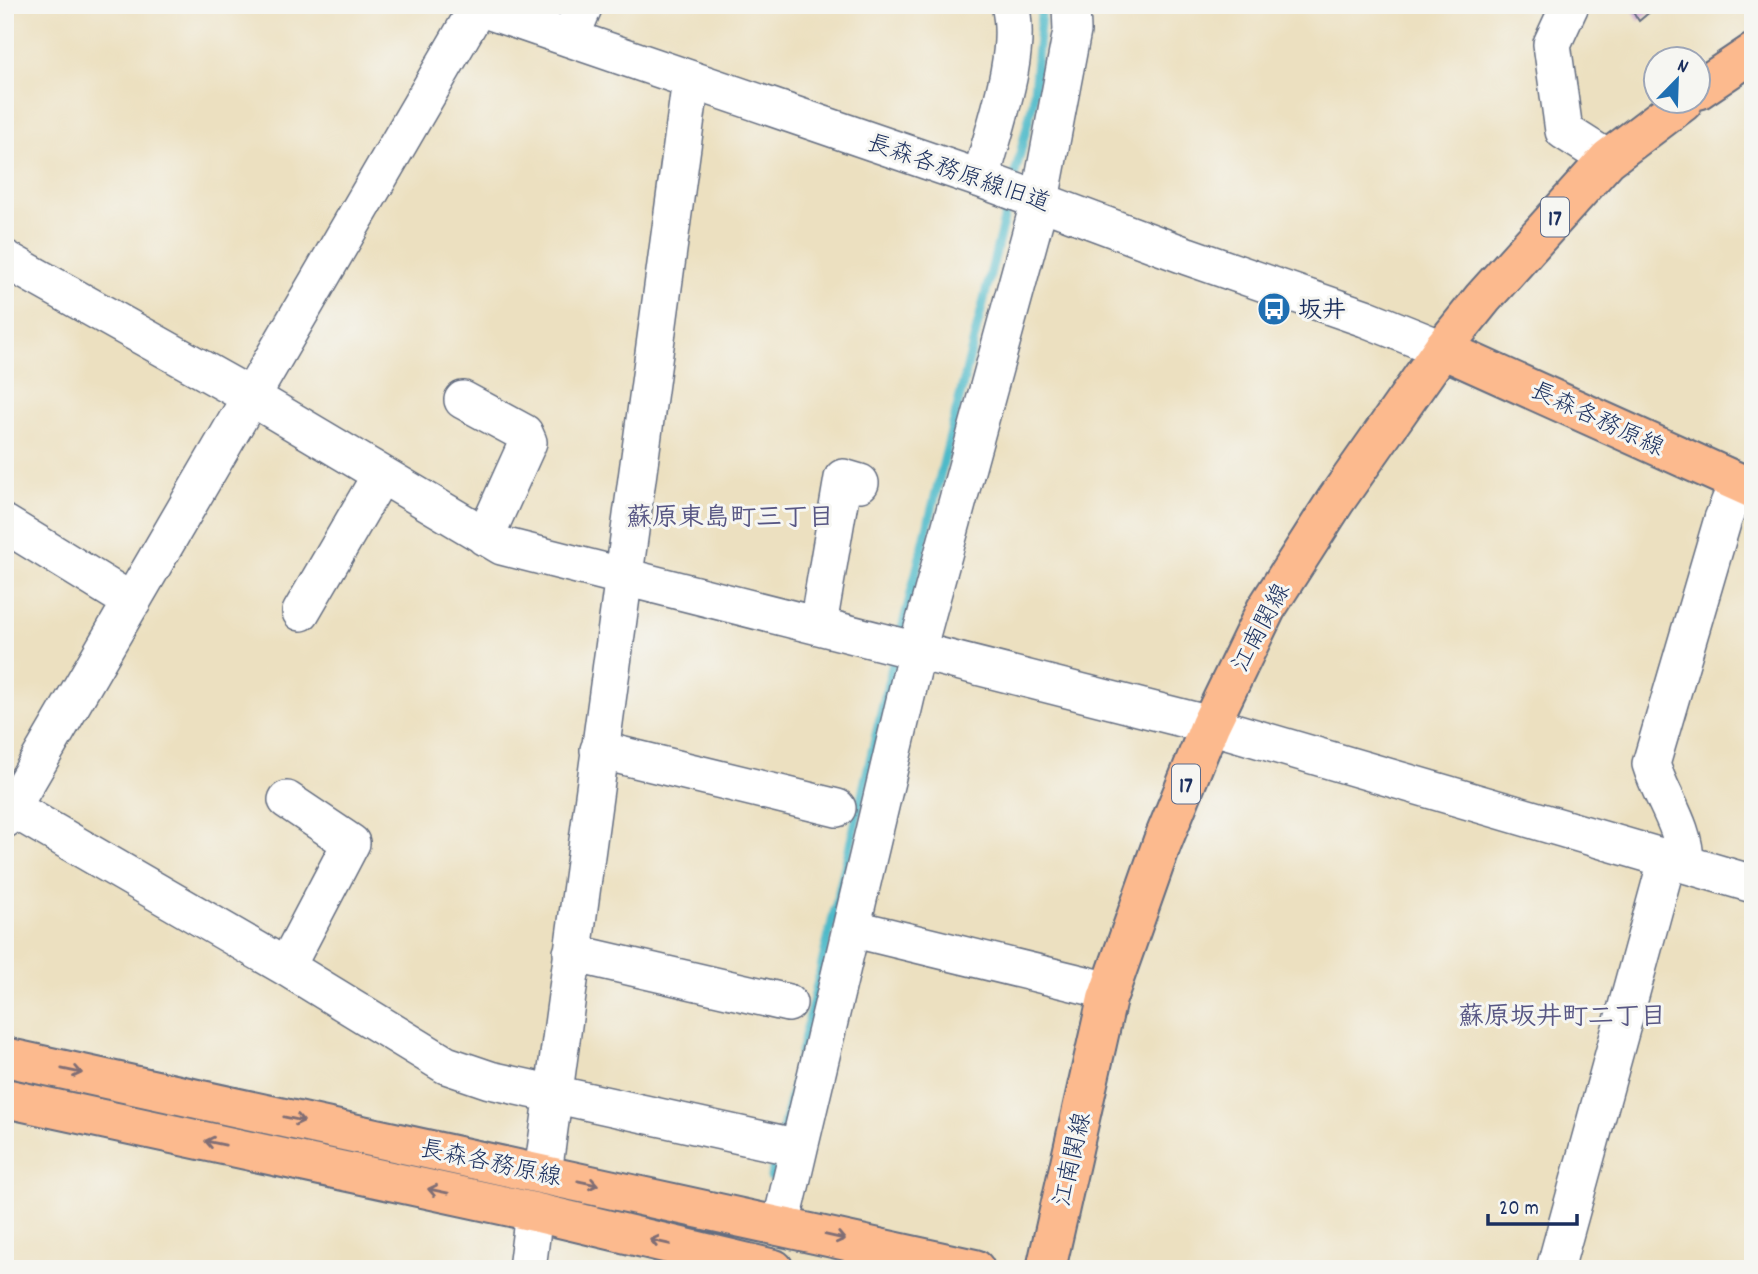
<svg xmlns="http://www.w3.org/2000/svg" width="1758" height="1274" viewBox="0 0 1758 1274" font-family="Dekko,'Klee One',sans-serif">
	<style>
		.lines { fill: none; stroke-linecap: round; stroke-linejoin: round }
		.stream { stroke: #4ebac9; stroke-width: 9 }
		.building { fill: #caa0cc }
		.minor-casing { stroke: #646d80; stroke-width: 40 }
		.major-casing { stroke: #646d80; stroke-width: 42 }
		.minor { stroke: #fff; stroke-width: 37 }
		.major { stroke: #fcba8e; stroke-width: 38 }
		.oneway { stroke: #806e74 }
		.labels { text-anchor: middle; stroke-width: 6; stroke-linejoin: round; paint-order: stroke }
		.shield { fill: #f6f6f2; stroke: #5d6b8a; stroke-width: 2 }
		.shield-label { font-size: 23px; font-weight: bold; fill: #1b2f5e }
		.street-label { font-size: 24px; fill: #1b2f5e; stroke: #f6f6f2 }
		.poi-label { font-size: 24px; font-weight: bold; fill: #1b2f5e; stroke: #f6f6f2; text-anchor: start }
		.neighbourhood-label { font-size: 26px; font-weight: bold; fill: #585784; stroke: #f6f6f2 }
	</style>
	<rect width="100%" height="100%" fill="#f6f6f2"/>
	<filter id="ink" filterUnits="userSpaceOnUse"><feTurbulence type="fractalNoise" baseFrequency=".0143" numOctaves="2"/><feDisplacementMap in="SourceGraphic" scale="14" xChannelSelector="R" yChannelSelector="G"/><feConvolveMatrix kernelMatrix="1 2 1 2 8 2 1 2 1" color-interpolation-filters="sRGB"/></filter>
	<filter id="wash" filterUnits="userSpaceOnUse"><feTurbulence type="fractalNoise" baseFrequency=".00686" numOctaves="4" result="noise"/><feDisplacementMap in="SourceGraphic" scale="28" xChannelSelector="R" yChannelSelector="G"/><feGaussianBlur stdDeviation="1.57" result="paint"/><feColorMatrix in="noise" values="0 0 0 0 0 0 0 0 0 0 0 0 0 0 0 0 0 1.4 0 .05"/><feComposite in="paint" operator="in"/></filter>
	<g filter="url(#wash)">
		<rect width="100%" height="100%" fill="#ece0c0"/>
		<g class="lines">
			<path class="stream" d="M 1013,182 L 1033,102 L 1042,5
				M 900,637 L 1009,199
				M 781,1138 L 895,654
				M 771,1177 L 778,1151"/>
		</g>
		<g id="blocks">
			<path class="building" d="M 1629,5 L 1658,5 L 1639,21 Z"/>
		</g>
	</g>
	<g filter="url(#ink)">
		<use href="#blocks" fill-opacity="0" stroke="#646d80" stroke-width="2"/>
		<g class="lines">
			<defs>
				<path id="minor" d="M 473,5 L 981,179 L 1187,256 L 1365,318 L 1442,349
					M 1570,5 L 1552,44 L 1564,131 L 1608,159
					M 570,38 L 584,5
					M 981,179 C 993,130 1023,55 1010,5
					M 5,259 L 253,398 L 502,546 L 1210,725 L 1753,884
					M 463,400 L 524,433 L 528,442 L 485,537
					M 5,524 L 132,602
					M 301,612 L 381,475
					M 818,625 L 843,478 L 860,483
					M 599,750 L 837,808
					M 5,804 L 286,967 L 446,1065 L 490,1080 L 799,1148 L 917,650 L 1040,200 L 1072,31 L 1071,5
					M 5,819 L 478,7
					M 1685,862 C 1685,827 1661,797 1651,764 L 1723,519 L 1738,482
					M 851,928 L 1110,991
					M 572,953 L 788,1003
					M 286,967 L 351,843 L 287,800
					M 543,1173 L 691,80
					M 781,1225 L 799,1148
					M 527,1269 L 534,1212
					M 1555,1269 L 1668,857"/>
				<path id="major" d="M 1698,90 L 1753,53
					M 1442,349 L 1753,489
					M 5,1057 L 975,1269
					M 5,1098 L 534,1212 L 774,1269
					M 1046,1269 L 1107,999 L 1162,843 L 1210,725 L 1266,609 L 1336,500 L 1442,349 L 1483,298 L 1608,159 L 1683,102"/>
			</defs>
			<use href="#minor" class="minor-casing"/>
			<use href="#major" class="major-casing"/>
			<use href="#minor" class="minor"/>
			<use href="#major" class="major"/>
		</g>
		<defs><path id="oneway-shaft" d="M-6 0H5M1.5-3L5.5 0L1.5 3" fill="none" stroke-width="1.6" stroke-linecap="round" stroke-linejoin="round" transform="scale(1.75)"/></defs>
		<g class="oneway">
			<use href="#oneway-shaft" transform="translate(72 1071) rotate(12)"/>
			<use href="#oneway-shaft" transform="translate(294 1119) rotate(12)"/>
			<use href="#oneway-shaft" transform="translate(215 1143) rotate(-168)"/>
			<use href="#oneway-shaft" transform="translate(588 1183) rotate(12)"/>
			<use href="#oneway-shaft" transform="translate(438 1191) rotate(-168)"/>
			<use href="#oneway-shaft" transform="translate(835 1237) rotate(13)"/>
			<use href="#oneway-shaft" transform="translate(660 1242) rotate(-167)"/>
		</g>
	</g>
	<defs>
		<symbol id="bus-disc" viewBox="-11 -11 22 22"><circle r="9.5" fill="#1f6fb2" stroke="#f6f6f2"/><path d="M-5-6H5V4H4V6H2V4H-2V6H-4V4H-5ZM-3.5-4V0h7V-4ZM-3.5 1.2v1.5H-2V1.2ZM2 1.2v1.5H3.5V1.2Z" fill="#fff"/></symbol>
	</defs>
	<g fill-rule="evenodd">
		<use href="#bus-disc" x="1255" y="290" width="38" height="38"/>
	</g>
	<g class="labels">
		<g class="shield">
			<rect x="1541" y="197.5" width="28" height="39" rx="5"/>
			<rect x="1172" y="764.5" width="28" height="39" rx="5"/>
		</g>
		<g class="shield-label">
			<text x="1555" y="225">17</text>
			<text x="1186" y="792">17</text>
		</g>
		<g class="street-label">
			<text transform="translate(959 172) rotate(19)" y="8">長森各務原線旧道</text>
			<text transform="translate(1598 418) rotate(25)" y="8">長森各務原線</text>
			<text transform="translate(1260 627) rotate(-62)" y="8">江南関線</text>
			<text transform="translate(1071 1159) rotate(-77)" y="8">江南関線</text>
			<text transform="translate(491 1162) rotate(12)" y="8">長森各務原線</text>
		</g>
		<g class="poi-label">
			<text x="1298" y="317">坂井</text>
		</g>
		<g class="neighbourhood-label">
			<text x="730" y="525">蘇原東島町三丁目</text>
			<text x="1562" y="1024">蘇原坂井町二丁目</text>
		</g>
	</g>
	<rect width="1758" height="1274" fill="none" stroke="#f6f6f2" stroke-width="28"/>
	<g transform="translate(1677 80) rotate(23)"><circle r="33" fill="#f6f6f2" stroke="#9ea6b7" stroke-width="2"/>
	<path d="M0-5L12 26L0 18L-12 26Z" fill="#1f6fb2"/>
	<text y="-10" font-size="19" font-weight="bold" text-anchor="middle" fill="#1b2f5e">N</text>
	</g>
	<path d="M1488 1214v10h89v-10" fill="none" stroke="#1b2f5e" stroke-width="3.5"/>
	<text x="1499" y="1214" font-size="21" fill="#1b2f5e" stroke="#f6f6f2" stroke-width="5" paint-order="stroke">20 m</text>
</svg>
